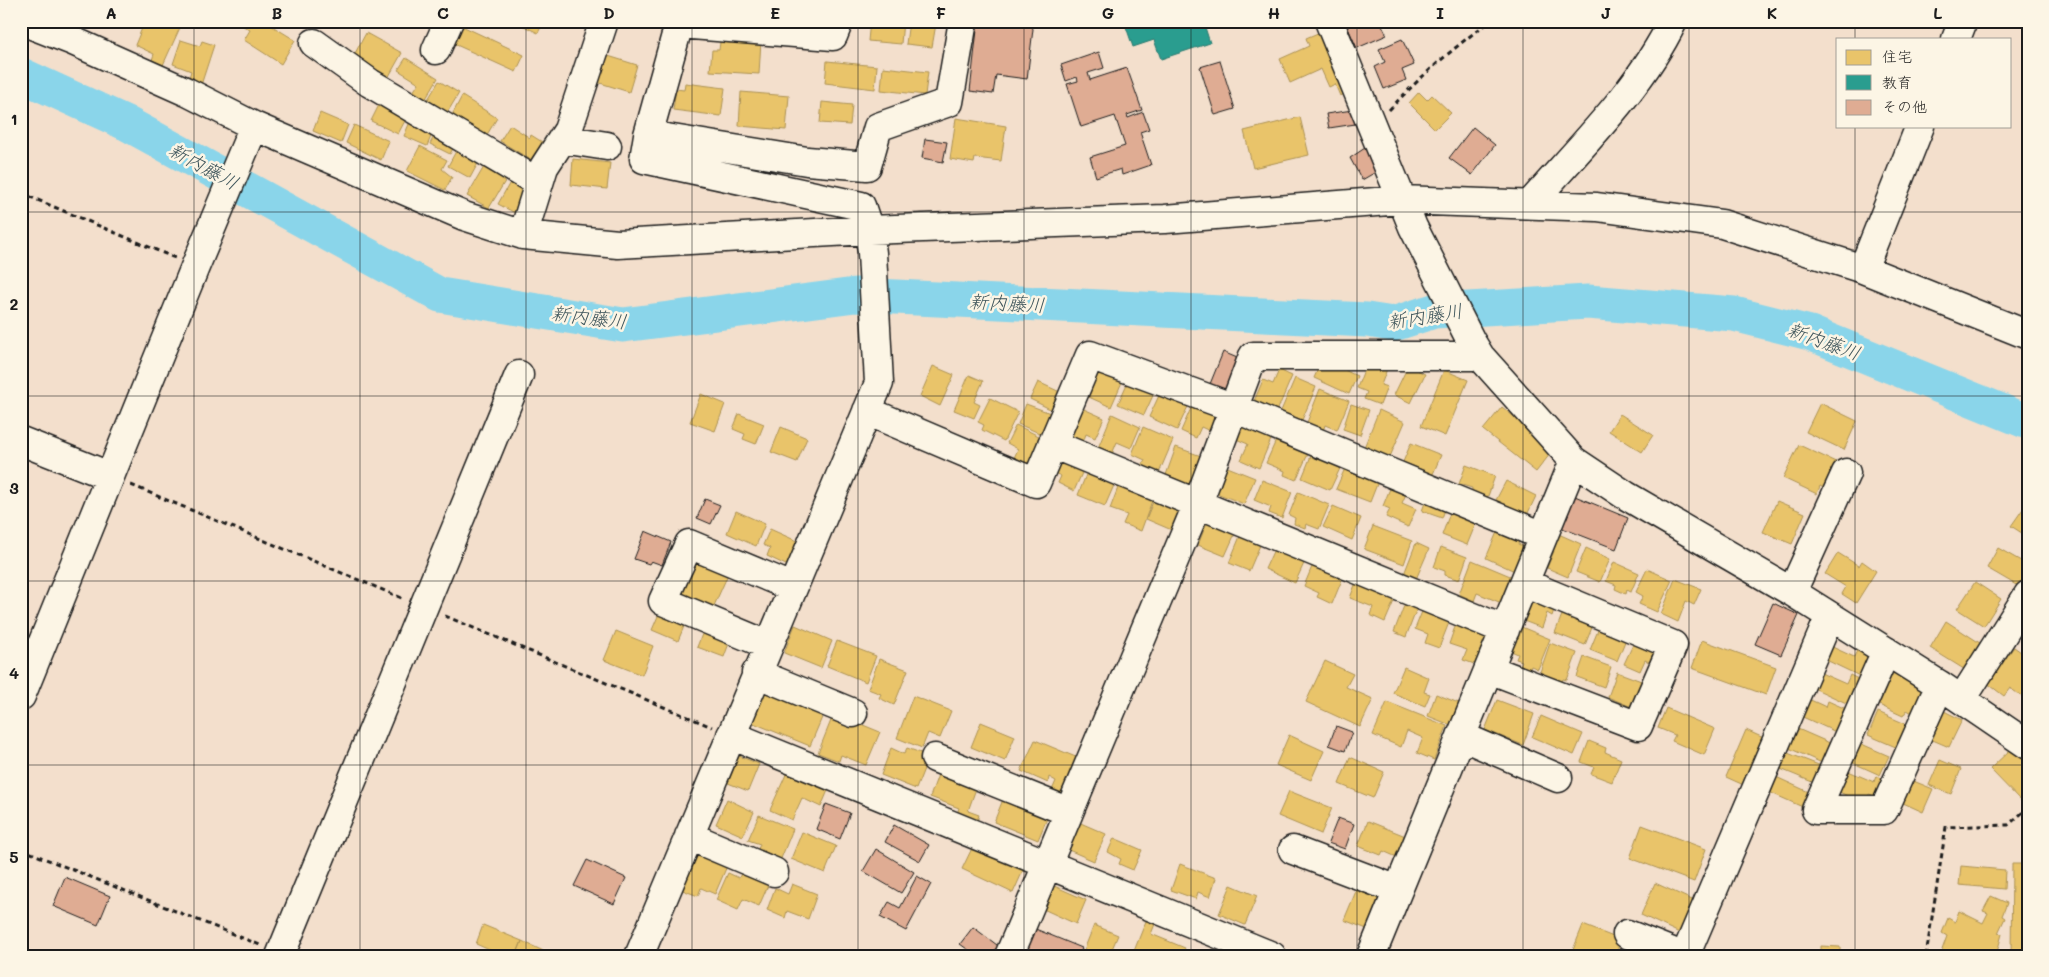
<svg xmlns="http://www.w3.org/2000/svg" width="2049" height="977" viewBox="0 0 2049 977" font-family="Mali,'Klee One',sans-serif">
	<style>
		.homes { fill: #e9c46a; stroke: #ac9253 }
		.schools { fill: #2a9d8f; stroke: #26766c }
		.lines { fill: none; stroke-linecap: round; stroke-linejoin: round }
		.river { stroke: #8ad5ea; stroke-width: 35 }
		.building { fill: #dfac93; stroke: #1c1c1c }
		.minor-casing { stroke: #1c1c1c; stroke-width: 31 }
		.path { stroke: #1c1c1c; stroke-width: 3; stroke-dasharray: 5 4; stroke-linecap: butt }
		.minor { stroke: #fcf5e5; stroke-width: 28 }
		.grid { fill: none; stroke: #1c1c1c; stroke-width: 1; stroke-opacity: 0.55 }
		.labels { text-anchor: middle; stroke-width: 5; stroke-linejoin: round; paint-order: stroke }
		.water-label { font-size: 19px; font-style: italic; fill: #3d545a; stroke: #fcf5e5 }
		.neatline { fill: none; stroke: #1c1c1c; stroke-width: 2 }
		.grid-label { font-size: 16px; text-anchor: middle; font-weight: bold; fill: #1c1c1c }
	</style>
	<rect width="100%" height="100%" fill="#f3dfcc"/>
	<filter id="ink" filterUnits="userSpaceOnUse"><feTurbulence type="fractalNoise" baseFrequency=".02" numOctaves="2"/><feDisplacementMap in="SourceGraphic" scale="10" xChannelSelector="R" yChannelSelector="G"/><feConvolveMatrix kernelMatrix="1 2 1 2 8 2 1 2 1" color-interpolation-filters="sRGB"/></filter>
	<g filter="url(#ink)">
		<path class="homes" d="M 145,21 L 183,21 L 163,65 L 152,60 L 154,54 L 135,45 Z
			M 242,21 L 264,21 L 295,40 L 281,64 L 244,40 L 250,30 L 240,24 Z
			M 514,21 L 544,21 L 538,33 Z
			M 870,21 L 903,21 L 901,44 L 868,41 Z
			M 909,21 L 936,24 L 932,47 L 906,44 Z
			M 460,25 L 524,55 L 516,72 L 452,43 Z
			M 1325,30 L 1353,91 L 1340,96 L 1335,84 L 1329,87 L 1321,69 L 1290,83 L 1280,59 L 1309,46 L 1306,38 Z
			M 366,33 L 402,53 L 388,78 L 353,57 Z
			M 731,38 L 761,40 L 759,74 L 710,71 L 712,50 L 719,50 L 720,42 L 731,43 Z
			M 181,40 L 200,46 L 202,41 L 214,45 L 200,88 L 187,84 L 191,71 L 173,64 Z
			M 605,55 L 637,65 L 629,92 L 597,82 Z
			M 406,58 L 438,78 L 425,100 L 413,92 L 419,83 L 398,70 Z
			M 827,61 L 877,66 L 875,89 L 825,83 Z
			M 883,67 L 928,72 L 925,95 L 881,90 Z
			M 439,81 L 459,93 L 447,113 L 427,101 Z
			M 685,83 L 725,88 L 721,116 L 673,110 L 676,89 L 684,90 Z
			M 741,92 L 789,96 L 786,130 L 739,126 Z
			M 1419,92 L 1427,100 L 1432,95 L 1451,113 L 1435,129 L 1409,103 Z
			M 462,96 L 497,118 L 485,138 L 451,117 Z
			M 381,101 L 408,115 L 398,134 L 371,121 Z
			M 822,102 L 852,105 L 850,125 L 820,123 Z
			M 320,113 L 348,125 L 341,143 L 313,131 Z
			M 412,117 L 435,127 L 427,146 L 404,136 Z
			M 1300,117 L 1309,155 L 1253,168 L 1244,131 Z
			M 956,118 L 1006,126 L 1001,161 L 975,158 L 974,163 L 950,159 Z
			M 354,125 L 389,141 L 381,160 L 346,143 Z
			M 510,125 L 530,138 L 531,135 L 547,145 L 536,163 L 500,141 Z
			M 437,130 L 457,141 L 450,154 L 430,144 Z
			M 461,142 L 483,154 L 470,178 L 448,166 Z
			M 420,146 L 447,160 L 442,169 L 452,177 L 445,190 L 407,171 Z
			M 573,159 L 610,163 L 607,189 L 571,185 Z
			M 488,160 L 510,173 L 489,208 L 467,196 Z
			M 513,177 L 534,188 L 519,215 L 498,204 Z
			M 1322,360 L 1357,376 L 1349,394 L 1314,378 Z
			M 1367,362 L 1387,369 L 1381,385 L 1387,387 L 1380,405 L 1364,399 L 1367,392 L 1357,388 Z
			M 933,366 L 954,375 L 940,406 L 920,396 Z
			M 1408,366 L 1425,374 L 1411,403 L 1394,395 Z
			M 1092,369 L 1122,382 L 1111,407 L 1082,394 Z
			M 1279,370 L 1292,376 L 1275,416 L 1252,406 L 1263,380 L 1273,384 Z
			M 1444,370 L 1468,380 L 1445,436 L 1421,426 Z
			M 969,375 L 983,381 L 974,402 L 980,405 L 974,418 L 954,410 Z
			M 1130,377 L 1156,389 L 1144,415 L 1118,404 Z
			M 1295,378 L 1316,387 L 1302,420 L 1281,411 Z
			M 1038,382 L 1060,392 L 1052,410 L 1030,399 Z
			M 1163,387 L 1191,400 L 1177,430 L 1149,417 Z
			M 1320,389 L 1349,401 L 1337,430 L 1325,425 L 1323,431 L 1306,425 Z
			M 701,394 L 725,404 L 715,431 L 690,422 Z
			M 990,398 L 1018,412 L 1004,441 L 982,430 L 984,425 L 978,422 Z
			M 1195,399 L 1224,412 L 1214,433 L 1201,427 L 1196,438 L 1181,431 Z
			M 1820,403 L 1857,421 L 1844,450 L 1806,432 Z
			M 1026,404 L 1053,414 L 1044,435 L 1018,424 Z
			M 1351,404 L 1369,410 L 1360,435 L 1343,429 Z
			M 1077,406 L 1104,418 L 1095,438 L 1086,434 L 1083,442 L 1065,434 Z
			M 1502,407 L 1554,449 L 1536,472 L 1483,430 Z
			M 1379,410 L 1405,422 L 1386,466 L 1361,455 Z
			M 739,414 L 764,424 L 756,444 L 743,439 L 745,434 L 733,429 Z
			M 1112,414 L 1140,427 L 1131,448 L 1117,442 L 1112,454 L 1098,448 Z
			M 1620,414 L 1653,435 L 1642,452 L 1609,431 Z
			M 1242,424 L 1272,437 L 1259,468 L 1241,460 L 1248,444 L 1236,439 Z
			M 1016,425 L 1043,438 L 1030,466 L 1014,458 L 1018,449 L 1007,443 Z
			M 781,427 L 807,438 L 797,462 L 771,452 Z
			M 1143,427 L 1173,440 L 1159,473 L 1142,466 L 1145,460 L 1132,454 Z
			M 1278,436 L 1304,447 L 1301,452 L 1308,454 L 1296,480 L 1284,475 L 1285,471 L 1266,463 Z
			M 1411,443 L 1441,455 L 1433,474 L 1403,462 Z
			M 1799,445 L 1840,464 L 1828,490 L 1820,486 L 1817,494 L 1783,478 Z
			M 1176,447 L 1201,456 L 1190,485 L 1166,475 Z
			M 1313,451 L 1342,464 L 1330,490 L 1302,478 Z
			M 1061,452 L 1086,464 L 1074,491 L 1058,483 L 1061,476 L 1052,472 Z
			M 1090,465 L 1118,476 L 1105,506 L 1078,495 Z
			M 1466,465 L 1495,476 L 1487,499 L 1472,494 L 1472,488 L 1459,484 Z
			M 1225,466 L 1255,478 L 1244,504 L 1214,492 Z
			M 1346,466 L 1379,479 L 1370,502 L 1336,489 Z
			M 1122,477 L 1156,490 L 1141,531 L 1123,524 L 1127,515 L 1110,509 Z
			M 1262,480 L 1292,492 L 1282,518 L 1269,513 L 1271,507 L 1254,500 Z
			M 1393,481 L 1409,487 L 1402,503 L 1416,509 L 1408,527 L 1386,517 L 1390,509 L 1383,506 Z
			M 1506,481 L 1536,496 L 1527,515 L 1496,500 Z
			M 1157,492 L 1186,504 L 1174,531 L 1146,519 Z
			M 1298,492 L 1329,505 L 1319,529 L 1306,524 L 1305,528 L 1294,524 L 1295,518 L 1289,515 Z
			M 1427,497 L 1447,504 L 1442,518 L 1422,511 Z
			M 1777,501 L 1805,513 L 1792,544 L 1763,532 Z
			M 1333,506 L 1361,518 L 1352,540 L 1323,527 Z
			M 2025,506 L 2028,508 L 2028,537 L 2011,526 Z
			M 736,511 L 765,524 L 756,546 L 727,533 Z
			M 1450,513 L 1476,523 L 1467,545 L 1442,535 Z
			M 1209,517 L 1237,529 L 1225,556 L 1198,545 Z
			M 1500,525 L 1522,534 L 1518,544 L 1529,549 L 1519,573 L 1486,558 Z
			M 1373,526 L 1412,541 L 1404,564 L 1364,549 Z
			M 770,529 L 799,542 L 788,566 L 767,556 L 770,548 L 763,545 Z
			M 1243,529 L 1263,538 L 1249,571 L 1229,563 Z
			M 1554,532 L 1581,544 L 1568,577 L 1547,568 L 1554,551 L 1547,548 Z
			M 1416,543 L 1429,549 L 1416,579 L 1404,574 Z
			M 1276,545 L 1306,559 L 1295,583 L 1265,569 Z
			M 1441,547 L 1467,557 L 1459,580 L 1445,575 L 1445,571 L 1434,567 Z
			M 1586,548 L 1610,559 L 1600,582 L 1576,572 Z
			M 1998,548 L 2028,565 L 2028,580 L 2023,589 L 1987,568 Z
			M 1838,553 L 1859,566 L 1862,561 L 1876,571 L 1856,603 L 1842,594 L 1846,587 L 1825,574 Z
			M 699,556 L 730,570 L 713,608 L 682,594 Z
			M 1316,557 L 1346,570 L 1332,604 L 1317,597 L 1319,593 L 1304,586 Z
			M 1472,560 L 1515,578 L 1504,604 L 1477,593 L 1474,601 L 1459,594 Z
			M 1614,562 L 1639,573 L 1631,592 L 1627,590 L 1626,594 L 1615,589 L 1616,585 L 1606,581 Z
			M 1647,569 L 1672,580 L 1657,612 L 1639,604 L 1643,596 L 1636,592 Z
			M 1358,577 L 1397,594 L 1385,622 L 1370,615 L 1373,607 L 1350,598 Z
			M 1675,579 L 1701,589 L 1694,605 L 1686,601 L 1678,622 L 1661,614 Z
			M 1975,582 L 2001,599 L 1984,626 L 1957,609 Z
			M 1530,595 L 1556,604 L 1552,616 L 1547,613 L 1542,628 L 1521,620 Z
			M 1407,598 L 1419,603 L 1406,637 L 1394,632 Z
			M 1425,604 L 1452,615 L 1439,648 L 1425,643 L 1428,634 L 1415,629 Z
			M 1565,607 L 1595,620 L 1585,645 L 1555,633 Z
			M 661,609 L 687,619 L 678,641 L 652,630 Z
			M 1458,618 L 1493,631 L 1480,666 L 1463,660 L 1467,650 L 1449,644 Z
			M 1946,621 L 1983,645 L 1967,671 L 1930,648 Z
			M 1601,623 L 1628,634 L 1617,661 L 1590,650 Z
			M 706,624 L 732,635 L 724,657 L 697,647 Z
			M 795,625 L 832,641 L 821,668 L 784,653 Z
			M 1519,626 L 1550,639 L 1538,669 L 1531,666 L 1528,672 L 1519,668 L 1522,661 L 1516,659 L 1518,654 L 1509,650 Z
			M 616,631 L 653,646 L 642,675 L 604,660 Z
			M 1637,636 L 1663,648 L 1655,665 L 1645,660 L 1640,671 L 1624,664 Z
			M 1702,640 L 1776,667 L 1766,695 L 1692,668 Z
			M 837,641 L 876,656 L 866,682 L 827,666 Z
			M 1550,643 L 1577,653 L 1567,680 L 1563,679 L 1561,683 L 1539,675 Z
			M 1828,645 L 1854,657 L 1858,648 L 1878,658 L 1868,680 L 1822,658 Z
			M 2014,647 L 2028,657 L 2026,665 L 2028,666 L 2028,701 L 2010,688 L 2004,696 L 1987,683 Z
			M 1584,657 L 1611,667 L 1604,687 L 1577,677 Z
			M 879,659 L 908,670 L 894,705 L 879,698 L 881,694 L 868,689 Z
			M 1325,661 L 1353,674 L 1346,687 L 1373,699 L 1360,727 L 1306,702 Z
			M 1404,667 L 1429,678 L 1424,692 L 1430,694 L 1425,706 L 1393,693 Z
			M 1814,670 L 1846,684 L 1850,675 L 1866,683 L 1855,707 L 1807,685 Z
			M 1617,672 L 1644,682 L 1634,708 L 1608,697 Z
			M 1893,673 L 1928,688 L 1916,715 L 1907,710 L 1903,716 L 1879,705 Z
			M 764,690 L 823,715 L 810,746 L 751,722 Z
			M 1436,694 L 1466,706 L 1458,728 L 1428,716 Z
			M 913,696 L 951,711 L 940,738 L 928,733 L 922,748 L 897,738 Z
			M 1804,697 L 1826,707 L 1828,701 L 1846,709 L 1836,732 L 1796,714 Z
			M 1497,700 L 1534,714 L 1523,745 L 1485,730 Z
			M 1387,702 L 1447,726 L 1434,760 L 1417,753 L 1423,738 L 1407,731 L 1401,747 L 1373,735 Z
			M 1666,708 L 1715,729 L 1704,755 L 1672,741 L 1675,735 L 1658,728 Z
			M 1942,710 L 1962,720 L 1949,747 L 1928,738 Z
			M 1878,712 L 1908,725 L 1898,748 L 1868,735 Z
			M 834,713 L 880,732 L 866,765 L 841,755 L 839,761 L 818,753 Z
			M 1541,716 L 1583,734 L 1574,755 L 1532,737 Z
			M 981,722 L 1015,736 L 1005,761 L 971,747 Z
			M 1791,726 L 1839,747 L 1831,767 L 1782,745 Z
			M 1746,730 L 1768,740 L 1748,787 L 1726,777 Z
			M 1289,735 L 1324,751 L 1311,780 L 1276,765 Z
			M 1035,740 L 1078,758 L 1060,800 L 1050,795 L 1056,781 L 1049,777 L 1048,783 L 1021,771 Z
			M 1589,741 L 1606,748 L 1605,752 L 1621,759 L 1612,782 L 1591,774 L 1594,767 L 1581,762 Z
			M 1857,742 L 1889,756 L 1880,775 L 1849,761 Z
			M 891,748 L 904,754 L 907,748 L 929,756 L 916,789 L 881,775 Z
			M 2012,748 L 2028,765 L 2028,797 L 2022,802 L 1990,769 Z
			M 1785,752 L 1829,769 L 1822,786 L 1778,768 Z
			M 739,756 L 759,764 L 748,791 L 728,783 Z
			M 1350,757 L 1384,772 L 1373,798 L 1339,784 Z
			M 1940,760 L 1961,769 L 1951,794 L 1929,785 Z
			M 940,769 L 978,783 L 968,811 L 979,815 L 975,827 L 955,819 L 959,808 L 930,797 Z
			M 788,770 L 829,788 L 821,807 L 802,798 L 792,820 L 770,810 Z
			M 1846,770 L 1874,782 L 1876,776 L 1892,783 L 1885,800 L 1869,794 L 1864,803 L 1837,791 Z
			M 1774,776 L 1813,794 L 1807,809 L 1767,791 Z
			M 1911,780 L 1933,789 L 1923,812 L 1901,802 Z
			M 1289,791 L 1332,808 L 1321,834 L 1278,816 Z
			M 1006,792 L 1050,811 L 1038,840 L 994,822 Z
			M 727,799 L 754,812 L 743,836 L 716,824 Z
			M 759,815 L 793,829 L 780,861 L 757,852 L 760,844 L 748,840 Z
			M 1076,821 L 1106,834 L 1094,861 L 1064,848 Z
			M 1368,821 L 1408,837 L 1399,858 L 1383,851 L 1381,855 L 1358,846 Z
			M 1642,825 L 1706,849 L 1694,882 L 1630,858 Z
			M 802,832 L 836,846 L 825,873 L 791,859 Z
			M 1114,838 L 1142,850 L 1133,870 L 1119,864 L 1121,859 L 1108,852 Z
			M 976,840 L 1026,864 L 1013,893 L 962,869 Z
			M 696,852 L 727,866 L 715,894 L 701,888 L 698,896 L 680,889 Z
			M 1180,864 L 1216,878 L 1210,897 L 1198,892 L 1196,899 L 1171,890 Z
			M 2012,864 L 2028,864 L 2028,956 L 2011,956 Z
			M 1961,866 L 2005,870 L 2004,889 L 1959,885 Z
			M 742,871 L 769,883 L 759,906 L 743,899 L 738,910 L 716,900 L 728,873 L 739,878 Z
			M 1655,883 L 1703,905 L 1688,937 L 1641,915 Z
			M 792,884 L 817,894 L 808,919 L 787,911 L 785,918 L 767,910 L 775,888 L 788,894 Z
			M 1359,884 L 1381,893 L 1367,929 L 1344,920 Z
			M 1052,885 L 1086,900 L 1076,924 L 1041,908 Z
			M 1231,885 L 1257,896 L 1245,925 L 1219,914 Z
			M 1991,896 L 2007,903 L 2002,916 L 2005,918 L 1998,933 L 2002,934 L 1996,956 L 1950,956 L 1942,950 L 1947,936 L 1942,933 L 1948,918 L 1955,922 L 1959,911 L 1983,923 L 1988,913 L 1983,911 Z
			M 1146,921 L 1155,924 L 1151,934 L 1185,948 L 1181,956 L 1132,956 Z
			M 483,925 L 522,941 L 516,956 L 503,956 L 476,944 Z
			M 1094,925 L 1118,935 L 1109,956 L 1099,956 L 1084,950 Z
			M 1583,925 L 1621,940 L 1615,956 L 1587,956 L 1573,950 Z
			M 522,941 L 554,956 L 516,956 Z
			M 1821,946 L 1840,947 L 1840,956 L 1821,956 Z"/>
		<path class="schools" d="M 1124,21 L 1203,21 L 1210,43 L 1161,59 L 1154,40 L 1133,47 Z"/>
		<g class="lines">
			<path class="river" d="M 21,75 L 126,123 L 440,295 L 623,325 L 855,295 L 1367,320 L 1393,324 L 1434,311 L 1588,302 L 1734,314 L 1810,333 L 2028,422"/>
		</g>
		<path class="building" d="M 978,21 L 1030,21 L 1033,29 L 1027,79 L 996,75 L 993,94 L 970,91 Z
			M 1352,21 L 1380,21 L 1387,35 L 1357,48 L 1346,24 Z
			M 1402,39 L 1414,65 L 1402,70 L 1406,80 L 1384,89 L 1375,67 L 1385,62 L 1379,49 Z
			M 1099,52 L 1104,68 L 1088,73 L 1090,80 L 1127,68 L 1142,110 L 1127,115 L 1128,118 L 1143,112 L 1149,129 L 1140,132 L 1151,165 L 1122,175 L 1121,169 L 1096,177 L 1090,157 L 1125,146 L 1115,116 L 1081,127 L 1067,84 L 1078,81 L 1077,77 L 1066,81 L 1061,65 Z
			M 1220,61 L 1235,109 L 1215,115 L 1200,67 Z
			M 1359,109 L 1362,123 L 1329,128 L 1326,114 Z
			M 1473,127 L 1495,145 L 1472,175 L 1449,158 Z
			M 925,139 L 947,142 L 943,162 L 922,158 Z
			M 1368,146 L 1381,169 L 1362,180 L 1350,158 Z
			M 1223,352 L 1242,360 L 1227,396 L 1208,389 Z
			M 1570,494 L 1628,518 L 1616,549 L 1557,526 Z
			M 705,499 L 720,505 L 711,524 L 697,518 Z
			M 645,531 L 671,542 L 662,565 L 651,561 L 649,564 L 634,559 Z
			M 1773,603 L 1799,615 L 1781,655 L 1755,644 Z
			M 1336,726 L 1352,732 L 1345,751 L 1329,745 Z
			M 826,804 L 850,813 L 840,839 L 816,829 Z
			M 1338,818 L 1354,824 L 1345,849 L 1328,843 Z
			M 894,825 L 929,845 L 920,861 L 885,842 Z
			M 876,849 L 914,872 L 901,893 L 863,871 Z
			M 587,860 L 626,878 L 614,904 L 574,886 Z
			M 917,876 L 931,884 L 906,931 L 880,917 L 889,902 L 900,908 Z
			M 65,877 L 110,896 L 98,925 L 53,906 Z
			M 973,927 L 1001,948 L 995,956 L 977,956 L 960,944 Z
			M 1033,928 L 1082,948 L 1079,956 L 1032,956 L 1033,952 L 1024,949 Z"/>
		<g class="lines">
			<defs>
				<path id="minor" d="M 22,21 L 73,41 L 187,92 L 254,126 L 464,216 L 523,235 L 618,244 L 869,230 L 1165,219 L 1401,200 L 1597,207 L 1722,224 L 1863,269 L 2028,335
					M 839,21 L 833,36 L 679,24 L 648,135 L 807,161 L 867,166 L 878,127 L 949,102 L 963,21
					M 1329,21 L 1413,227 L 1471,341 L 1480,356 L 1574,461 L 1625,495 L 1792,592 L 1940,685 L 2028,745
					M 1956,39 L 1963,21
					M 314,43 L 370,83 L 539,183
					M 436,50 L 449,21
					M 562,139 L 607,146
					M 1530,204 C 1579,148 1641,88 1673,21
					M 523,235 L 544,167 L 568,130 L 604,21
					M 1863,269 L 1920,126
					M 867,411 L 1036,483 L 1090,355 L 1234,408 L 1543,536
					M 21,441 L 109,476
					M 1052,444 L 1505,630
					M 1792,592 L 1846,473
					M 768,645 L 663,601 L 689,544 L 792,587
					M 1886,651 L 1816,810 L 1884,810 L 1940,685
					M 1489,669 L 1638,726 L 1673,645 L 1524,583
					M 756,673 L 853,713
					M 21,696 L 195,267 L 254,126
					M 1962,699 L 2028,595
					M 731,735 L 1272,956
					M 1461,736 L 1558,778
					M 935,758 L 1069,812
					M 689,836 L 774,872
					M 1293,850 L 1398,890
					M 1627,934 L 1682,956
					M 280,956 L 519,375
					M 639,956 L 879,383 L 872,253 L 869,230 L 861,206 L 644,159 L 648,135
					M 1009,956 L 1198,503 L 1253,356 L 1480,356
					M 1371,956 L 1574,461
					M 1685,956 L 1830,616"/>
			</defs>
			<use href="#minor" class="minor-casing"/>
			<path class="path" d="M 1389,110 C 1420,77 1453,48 1490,21
				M 21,193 L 175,258
				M 131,485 L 402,598
				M 445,616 L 712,727
				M 21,849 L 260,945
				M 1926,956 L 1946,827 L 2008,825 L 2028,808"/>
			<use href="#minor" class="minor"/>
		</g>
	</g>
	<path class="grid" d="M 194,21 L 194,956M 360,21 L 360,956M 526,21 L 526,956M 692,21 L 692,956M 858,21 L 858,956M 1024,21 L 1024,956M 1191,21 L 1191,956M 1357,21 L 1357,956M 1523,21 L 1523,956M 1689,21 L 1689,956M 1855,21 L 1855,39M 1855,126 L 1855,956M 21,212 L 2028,212M 21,396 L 2028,396M 21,581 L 2028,581M 21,765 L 2028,765"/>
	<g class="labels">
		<g class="water-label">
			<text transform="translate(204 166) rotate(29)" y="7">新内藤川</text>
			<text transform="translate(1007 303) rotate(3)" y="7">新内藤川</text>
			<text transform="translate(1425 316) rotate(-9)" y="7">新内藤川</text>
			<text transform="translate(589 317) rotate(7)" y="7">新内藤川</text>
			<text transform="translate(1824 341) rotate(20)" y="7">新内藤川</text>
		</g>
	</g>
	<rect width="2049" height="977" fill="none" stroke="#fcf5e5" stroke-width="55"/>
	<rect x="1836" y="38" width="175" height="90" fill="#fcf5e5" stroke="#a29e95"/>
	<rect x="1846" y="50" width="25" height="15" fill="#e9c46a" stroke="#a29e95"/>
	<text x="1882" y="62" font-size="15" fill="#1c1c1c">住宅</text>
	<rect x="1846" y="75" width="25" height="15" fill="#2a9d8f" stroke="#a29e95"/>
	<text x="1882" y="88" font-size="15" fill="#1c1c1c">教育</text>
	<rect x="1846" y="100" width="25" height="15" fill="#dfac93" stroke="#a29e95"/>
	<text x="1882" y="112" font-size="15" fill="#1c1c1c">その他</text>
	<rect x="28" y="28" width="1994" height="922" class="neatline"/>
	<g class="grid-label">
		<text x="111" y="19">A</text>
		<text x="277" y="19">B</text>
		<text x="443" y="19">C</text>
		<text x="609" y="19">D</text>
		<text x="775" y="19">E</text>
		<text x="941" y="19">F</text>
		<text x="1108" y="19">G</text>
		<text x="1274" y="19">H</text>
		<text x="1440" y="19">I</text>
		<text x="1606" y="19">J</text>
		<text x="1772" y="19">K</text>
		<text x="1938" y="19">L</text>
		<text x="14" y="125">1</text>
		<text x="14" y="310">2</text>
		<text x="14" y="494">3</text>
		<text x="14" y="679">4</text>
		<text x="14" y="863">5</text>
	</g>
</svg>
